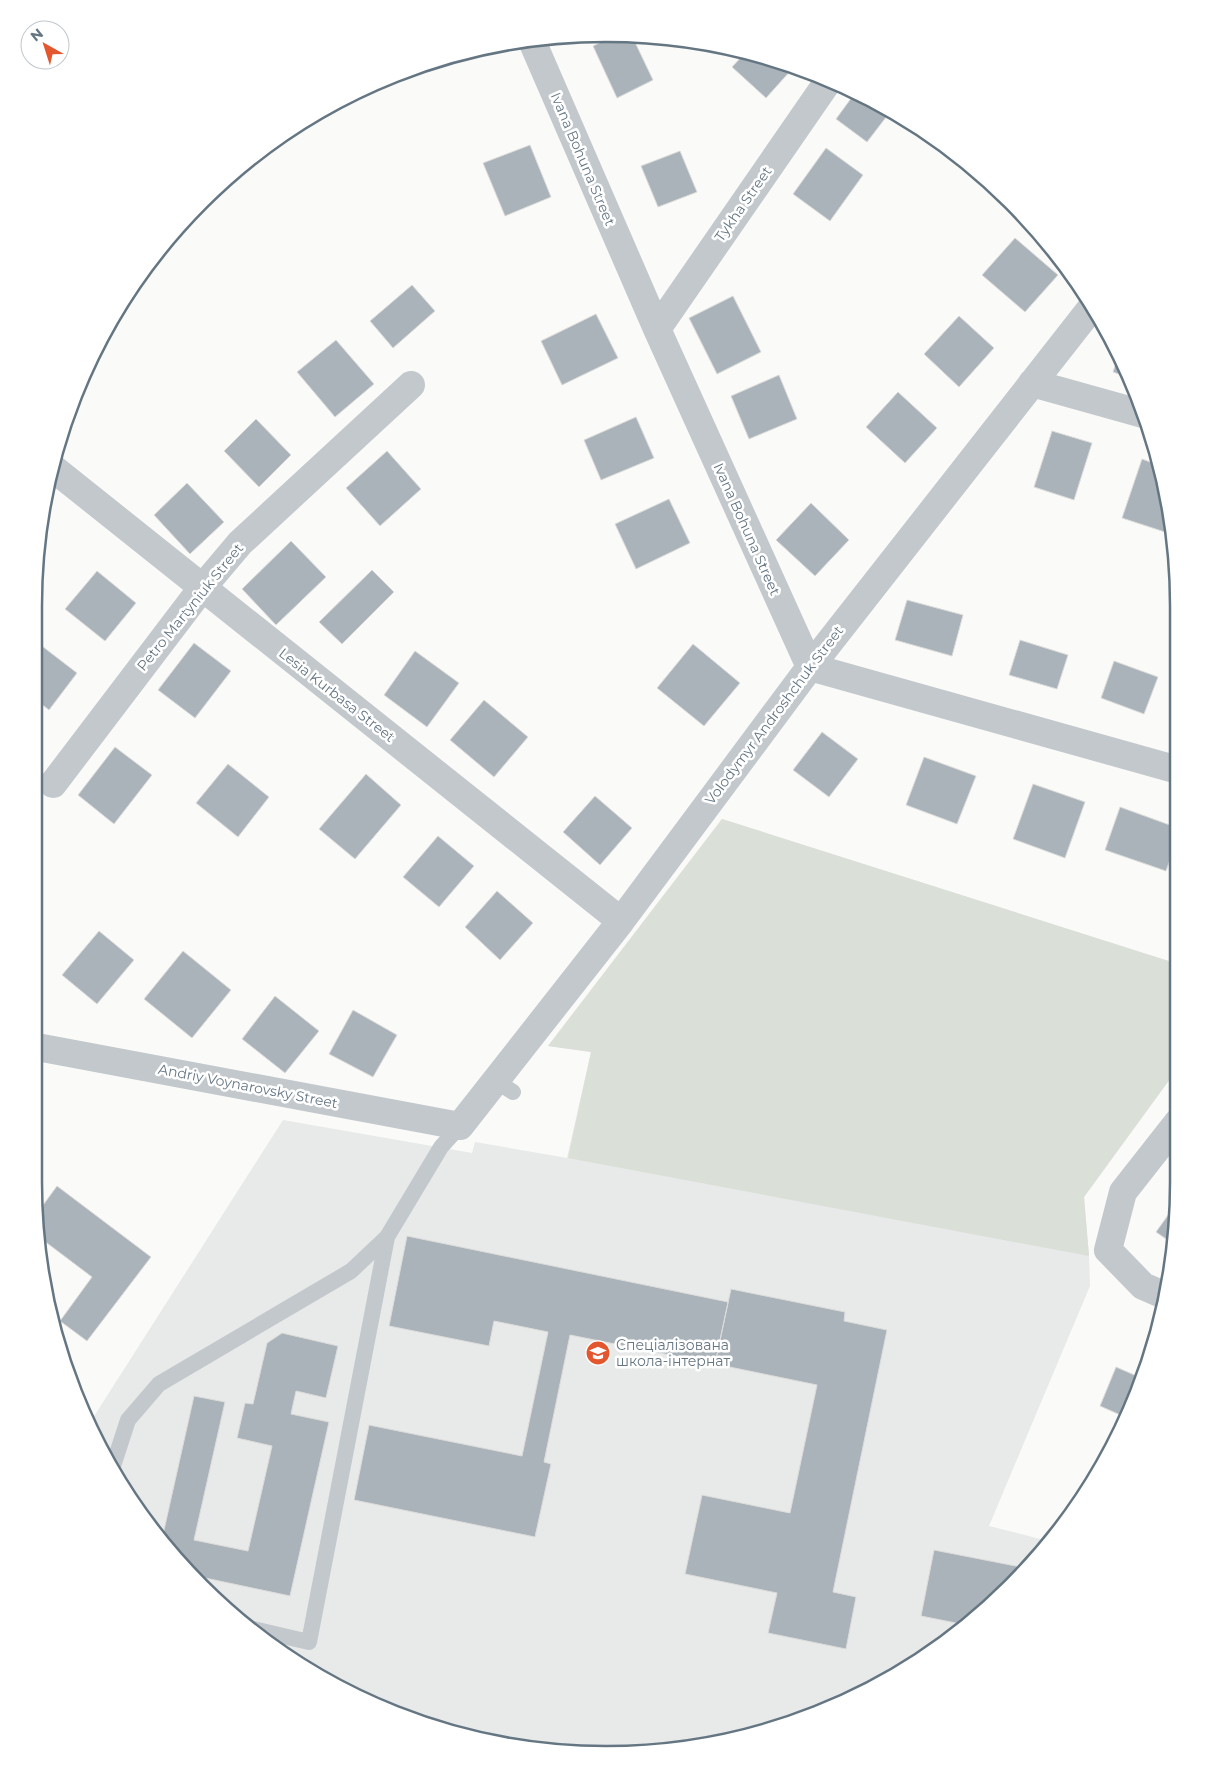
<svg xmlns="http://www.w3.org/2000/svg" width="1212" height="1788" viewBox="0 0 1212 1788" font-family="Montserrat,sans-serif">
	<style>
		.built { fill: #e8e9e9 }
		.green { fill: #dadfd7 }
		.building { fill: #aab3b9; stroke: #dcdcda }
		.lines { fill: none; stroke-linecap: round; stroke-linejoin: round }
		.service { stroke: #c3c8cc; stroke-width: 16 }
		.minor { stroke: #c3c8cc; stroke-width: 28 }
		.labels { text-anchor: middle; stroke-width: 5; stroke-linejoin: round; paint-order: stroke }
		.street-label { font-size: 14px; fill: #657683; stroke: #fff }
		.poi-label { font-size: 14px; fill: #657683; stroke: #fff; text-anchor: start }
		.rim { fill: none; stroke: #657683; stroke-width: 2.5 }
	</style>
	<rect width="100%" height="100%" fill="#fafaf8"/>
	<path class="built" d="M 722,819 L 1178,964 L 1178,1068 L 1084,1197 L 1089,1256 L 1090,1286 L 989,1526 L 1048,1541 L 1011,1586 L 892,1678 L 790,1724 L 718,1743 L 568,1753 L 458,1735 L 387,1711 L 257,1636 L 201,1586 L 130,1500 L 91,1421 L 283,1120 L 472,1153 L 475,1142 L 567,1158 L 591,1052 L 548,1046 Z"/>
	<path class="green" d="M 722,819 L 1178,964 L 1178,1068 L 1084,1197 L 1089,1256 L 568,1158 L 591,1052 L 548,1046 Z"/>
	<path class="building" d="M 616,35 L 632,36 L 653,80 L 617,98 L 593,46 Z
		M 745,53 L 793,68 L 766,98 L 732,67 Z
		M 855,93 L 890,112 L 867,142 L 836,119 Z
		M 530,145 L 551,197 L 505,216 L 483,163 Z
		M 826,148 L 863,175 L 830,221 L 793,194 Z
		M 680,151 L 697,192 L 658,207 L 641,166 Z
		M 1015,238 L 1058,275 L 1025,312 L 982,275 Z
		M 412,285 L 435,311 L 393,348 L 370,321 Z
		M 733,296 L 761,352 L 717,374 L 689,318 Z
		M 596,314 L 618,358 L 562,385 L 541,341 Z
		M 959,316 L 994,348 L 959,387 L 924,354 Z
		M 336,340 L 374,384 L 335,417 L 297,372 Z
		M 1118,357 L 1130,378 L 1113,372 Z
		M 779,375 L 797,419 L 749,439 L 731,396 Z
		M 898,392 L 937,428 L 905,463 L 866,427 Z
		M 636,417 L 654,458 L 601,480 L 584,440 Z
		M 256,419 L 291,455 L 259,487 L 224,451 Z
		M 1052,431 L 1092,443 L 1074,500 L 1034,487 Z
		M 387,451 L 421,489 L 380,526 L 346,488 Z
		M 1142,459 L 1158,465 L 1167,494 L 1170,526 L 1168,533 L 1122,518 Z
		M 187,483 L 224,522 L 190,554 L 154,515 Z
		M 669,499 L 690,543 L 636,569 L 615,524 Z
		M 811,503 L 849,540 L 815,576 L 776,540 Z
		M 291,541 L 326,577 L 276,625 L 242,589 Z
		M 372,570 L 394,592 L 342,644 L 319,622 Z
		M 97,571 L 136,603 L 105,641 L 65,609 Z
		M 907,600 L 963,615 L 952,656 L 895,640 Z
		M 1020,640 L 1068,655 L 1057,689 L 1009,675 Z
		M 38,643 L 77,673 L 49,710 L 34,698 L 34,648 Z
		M 194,643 L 231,671 L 195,718 L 158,690 Z
		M 693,644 L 740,683 L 704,726 L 657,688 Z
		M 415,651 L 459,683 L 427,727 L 384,695 Z
		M 1114,661 L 1158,677 L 1144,714 L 1101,698 Z
		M 484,700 L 528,737 L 494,777 L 450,740 Z
		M 822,732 L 858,759 L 829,797 L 793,770 Z
		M 115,747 L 152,775 L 114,824 L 78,795 Z
		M 924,757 L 976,776 L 957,824 L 906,805 Z
		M 228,764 L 269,797 L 238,837 L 196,803 Z
		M 366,774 L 401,805 L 355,859 L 319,829 Z
		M 1033,784 L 1085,802 L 1065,858 L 1013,839 Z
		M 595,796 L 632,828 L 600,865 L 563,832 Z
		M 1120,807 L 1178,828 L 1178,837 L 1166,871 L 1105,850 Z
		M 438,836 L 474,866 L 439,907 L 403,877 Z
		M 497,891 L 533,923 L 500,960 L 465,927 Z
		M 99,931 L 134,960 L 97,1004 L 62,975 Z
		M 183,951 L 231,990 L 192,1038 L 144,999 Z
		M 275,996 L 319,1031 L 285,1073 L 242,1039 Z
		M 353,1010 L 397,1035 L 373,1077 L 329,1054 Z
		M 57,1186 L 151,1257 L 87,1341 L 60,1321 L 92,1277 L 39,1237 L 38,1212 Z
		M 1176,1204 L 1172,1243 L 1156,1232 Z
		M 407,1236 L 728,1302 L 715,1364 L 570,1335 L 544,1462 L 551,1464 L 535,1537 L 354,1500 L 369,1425 L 522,1456 L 548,1332 L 494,1321 L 489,1346 L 389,1326 Z
		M 731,1289 L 845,1312 L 844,1321 L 887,1330 L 833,1592 L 856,1597 L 846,1649 L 768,1633 L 777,1593 L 685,1574 L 702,1495 L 790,1513 L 817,1385 L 715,1364 Z
		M 282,1333 L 338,1346 L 326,1398 L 296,1391 L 291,1414 L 329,1422 L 290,1596 L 191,1575 L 162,1539 L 194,1396 L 225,1402 L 194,1540 L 248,1551 L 272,1446 L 237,1438 L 245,1403 L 253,1404 L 267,1343 Z
		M 1116,1367 L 1139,1377 L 1125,1417 L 1100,1406 Z
		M 934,1550 L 1026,1568 L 1011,1586 L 961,1624 L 921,1616 Z"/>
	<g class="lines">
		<path class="service" d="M 496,1081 L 513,1092
			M 113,1466 L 128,1420 L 159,1384 L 351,1271 L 387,1237
			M 249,1628 L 309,1642 L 387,1237 L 441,1147 L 460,1126"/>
		<path class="minor" d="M 532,41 L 657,329 L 810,667 L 1178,770
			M 657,329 L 829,80
			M 1032,383 L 1143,414
			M 54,469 L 621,921
			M 53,784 L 202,588 L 240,543 L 411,385
			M 37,1047 L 460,1126 L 621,921 L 810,667 L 1092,307
			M 1166,1296 L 1143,1286 L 1108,1250 L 1123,1192 L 1178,1122"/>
	</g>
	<defs>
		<symbol id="school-disc" viewBox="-11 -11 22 22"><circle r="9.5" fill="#e4572e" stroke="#fff"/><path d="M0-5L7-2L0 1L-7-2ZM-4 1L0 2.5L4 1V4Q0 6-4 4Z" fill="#fff"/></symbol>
	</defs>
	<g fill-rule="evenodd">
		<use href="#school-disc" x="584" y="1339" width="28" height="28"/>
	</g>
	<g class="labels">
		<g class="street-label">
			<text transform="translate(583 159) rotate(67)" y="5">Ivana Bohuna Street</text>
			<text transform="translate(743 204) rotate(-55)" y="5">Tykha Street</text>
			<text transform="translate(747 529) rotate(66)" y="5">Ivana Bohuna Street</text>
			<text transform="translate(190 607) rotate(-51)" y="5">Petro Martyniuk Street</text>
			<text transform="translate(337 695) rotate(38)" y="5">Lesia Kurbasa Street</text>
			<text transform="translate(774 715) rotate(-53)" y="5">Volodymyr Androshchuk Street</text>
			<text transform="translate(248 1086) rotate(11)" y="5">Andriy Voynarovsky Street</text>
		</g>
		<g class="poi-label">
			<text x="616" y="1350">Спеціалізована<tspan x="616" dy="16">школа-інтернат</tspan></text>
		</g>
	</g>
	<path d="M0 0H1212V1788H0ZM606 42H606A564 564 0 0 1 1170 606V1182A564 564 0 0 1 606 1746H606A564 564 0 0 1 42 1182V606A564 564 0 0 1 606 42Z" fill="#fff" fill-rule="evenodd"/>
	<path class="rim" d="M606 42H606A564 564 0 0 1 1170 606V1182A564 564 0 0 1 606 1746H606A564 564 0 0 1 42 1182V606A564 564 0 0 1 606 42Z"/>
	<g transform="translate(45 45) rotate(321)"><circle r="24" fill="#ffffff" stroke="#c1c8cd"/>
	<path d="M0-4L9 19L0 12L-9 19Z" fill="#e4572e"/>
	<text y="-8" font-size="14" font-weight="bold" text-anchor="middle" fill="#657683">N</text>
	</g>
</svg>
